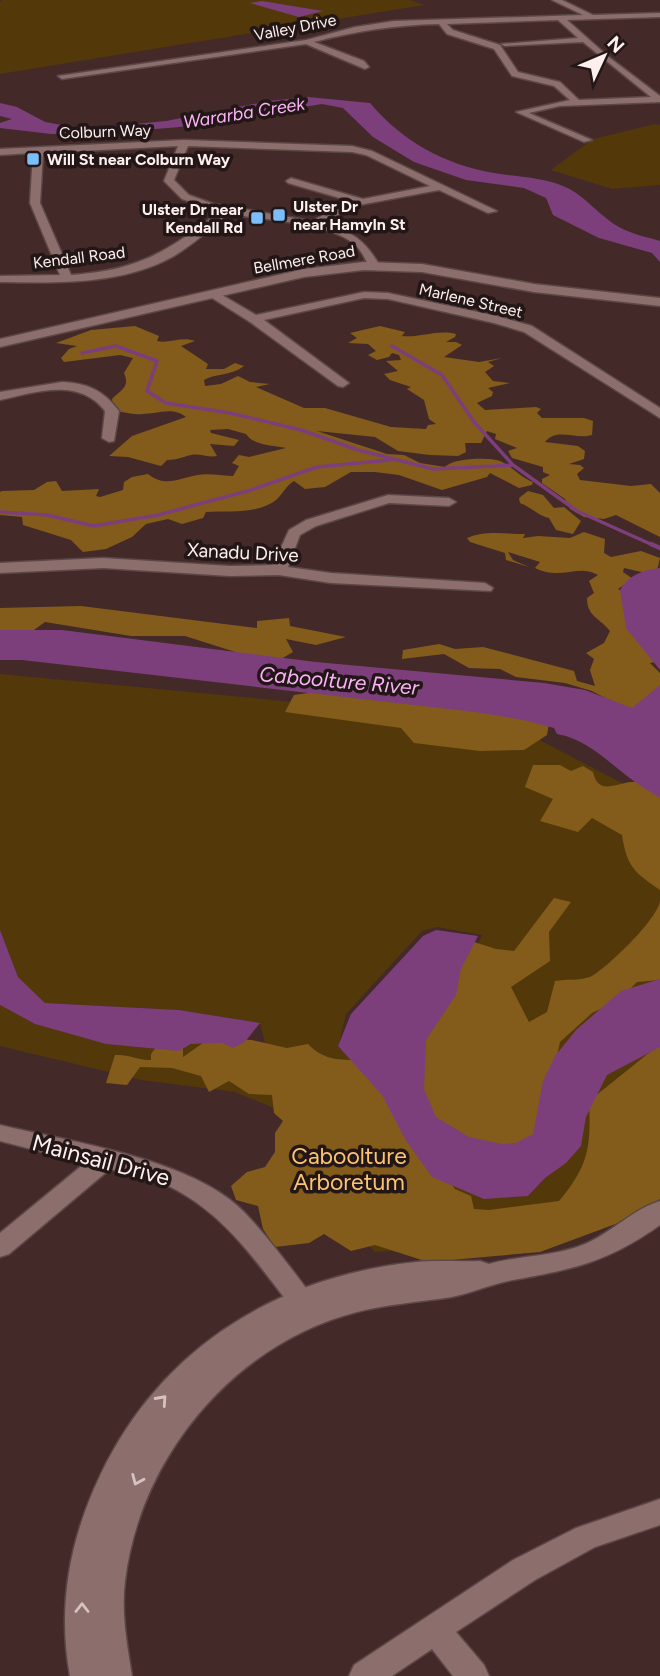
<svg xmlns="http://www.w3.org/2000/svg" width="660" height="1676" viewBox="0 0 660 1676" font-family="Figtree,sans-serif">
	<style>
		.green { fill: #53380a; fill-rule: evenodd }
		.forest { fill: #835c1b }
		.water { fill: #7c3f7b }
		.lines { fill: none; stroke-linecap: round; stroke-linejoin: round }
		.stream-far1 { stroke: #7c3f7b; stroke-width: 3.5 }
		.stream { stroke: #7c3f7b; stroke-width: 4.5 }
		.street-casing { stroke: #5c4747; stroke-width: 3 }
		.secondary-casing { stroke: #5c4747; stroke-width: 3 }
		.street { fill: #8c6e6d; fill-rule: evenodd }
		.secondary { fill: #8c6e6d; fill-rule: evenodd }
		.oneway { stroke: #d5c2c1 }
		.poi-dot { fill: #7cbef9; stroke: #221616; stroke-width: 2.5 }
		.labels { text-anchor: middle; stroke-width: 7; stroke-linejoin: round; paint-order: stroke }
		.far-street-label { font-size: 16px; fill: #fdefee; stroke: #221616 }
		.far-poi-label { font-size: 16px; font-weight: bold; fill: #fdefee; stroke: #221616; text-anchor: start }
		.far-water-label { font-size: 18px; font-style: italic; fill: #f9b3f6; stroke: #221616 }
		.street-label { font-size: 19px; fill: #fdefee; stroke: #221616 }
		.water-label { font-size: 21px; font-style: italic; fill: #f9b3f6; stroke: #221616 }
		.near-park-label { font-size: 23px; fill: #fbc372; stroke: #221616 }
		.near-street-label { font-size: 23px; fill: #fdefee; stroke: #221616 }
	</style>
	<rect width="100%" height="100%" fill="#432a29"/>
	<path class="green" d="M 2,0 L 410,0 L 424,5 L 0,74 L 0,2 Z
		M 655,124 L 660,125 L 660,185 L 612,189 L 551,170 L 593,139 Z
		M 0,674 L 505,722 L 660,803 L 660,1183 L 562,1239 L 375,1252 L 362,1238 L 305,1121 L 235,1092 L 142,1080 L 0,1046 L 0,1005 L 35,1024 L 106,1044 L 179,1051 L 191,1044 L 222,1043 L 267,1051 L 260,1023 L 179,1010 L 45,1003 L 18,977 L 0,930 ZM 437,927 L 482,935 L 467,969 L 565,1163 L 545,1178 L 528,1196 L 338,1047 L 346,1014 L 422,931 Z"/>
	<path class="forest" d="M 135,326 L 159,336 L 157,341 C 169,344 181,336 195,341 L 181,346 L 208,364 L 206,369 L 224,369 L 235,363 L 244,366 C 231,376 216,373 204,380 L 205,386 L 221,384 L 238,376 L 250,382 L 270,384 L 256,387 L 304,408 L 325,408 L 391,427 L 426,429 L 428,425 L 436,424 L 429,419 L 424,400 L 407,389 L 411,387 L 390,380 L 384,374 L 398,371 L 386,361 L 401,360 L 399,355 L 392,353 L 389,357 L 377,360 L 368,355 L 376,351 L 368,344 L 348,343 L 357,338 L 350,333 L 380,326 L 405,332 L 402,336 C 420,338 438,329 456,334 L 455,337 L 446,342 L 456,342 L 462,345 L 444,357 L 479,362 L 502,358 L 488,362 L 494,366 L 485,372 L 493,381 L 510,383 L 488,388 L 493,392 L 492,396 L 477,403 L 485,410 L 536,407 L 541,409 L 537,413 L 542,418 L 584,418 L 593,421 L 592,435 C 575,440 557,427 545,442 L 578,446 L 585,451 L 584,459 L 569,464 L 580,465 L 584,468 L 577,474 L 580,480 L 631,486 L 651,484 L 660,493 L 660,537 L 616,515 L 604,519 L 584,517 L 570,509 L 565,499 L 542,483 L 542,479 L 550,475 L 543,472 L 543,467 L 512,458 L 508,451 L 517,448 L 495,439 L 496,434 L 487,431 L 481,443 L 465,443 L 466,452 L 458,456 L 430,455 L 398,451 L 375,437 L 317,431 L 387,454 L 404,455 L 420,463 L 445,467 C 453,458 489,457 500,461 C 512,466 519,477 533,482 L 532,485 L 519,488 L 490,473 L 487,477 L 442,490 L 399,475 L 375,472 L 351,472 L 325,487 L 305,489 L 294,481 C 286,486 284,492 278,498 C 261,515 228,510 206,512 L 203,518 L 182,524 L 168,519 L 146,524 L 132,537 L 106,549 L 83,552 L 71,540 L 23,525 L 22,517 L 0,515 L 0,492 L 2,491 L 34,490 L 47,482 L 56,481 L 62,491 L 99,489 L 96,496 L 100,497 L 123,490 L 124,482 L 132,477 L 148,474 C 166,488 179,478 198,475 C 208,473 222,476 233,476 L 239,466 L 232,463 L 239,455 L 249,457 L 286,448 C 273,445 254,446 246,434 L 228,429 L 210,430 L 211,433 L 239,440 L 234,446 L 210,444 L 217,456 C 208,458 200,453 191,455 C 182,457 177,460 167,460 L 161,466 L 128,457 L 109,456 L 132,436 L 186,417 C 173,406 157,414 142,414 C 133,415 123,412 114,410 L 112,399 C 122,389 130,387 124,373 L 133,358 L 120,355 L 64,362 L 61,358 L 69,349 L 77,346 L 56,343 L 91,330 Z
		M 528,491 L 543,495 L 554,508 L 564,507 L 581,521 L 573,534 L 556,530 L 549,518 C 537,515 531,507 520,503 L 519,498 Z
		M 584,532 L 605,539 L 604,553 L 611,557 L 641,551 L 660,558 L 657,571 L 646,573 L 624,568 L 623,572 L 633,579 L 618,589 L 628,596 L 660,661 L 650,663 L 660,673 L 660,701 L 636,714 L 592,691 L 565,683 L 516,677 L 500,669 L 469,668 L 444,654 L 402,659 L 403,650 L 439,644 L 455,649 L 483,647 L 574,671 L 577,681 L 595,686 L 590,670 L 594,659 L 586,653 L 604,643 L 610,631 C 600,618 587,617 587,598 L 594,593 L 589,581 L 598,575 C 578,563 562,581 535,568 L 540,562 L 508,552 L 513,560 L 529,567 L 506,560 L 505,553 L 470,542 L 467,538 C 485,530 505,534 525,534 L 523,538 L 538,536 L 570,538 Z
		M 81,606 L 257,628 L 257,621 L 289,618 L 290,626 L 346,637 L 316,645 L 286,639 L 293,652 L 281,659 L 248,656 L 185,636 L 131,636 L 45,622 L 27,635 L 0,632 L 0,608 Z
		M 315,692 L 504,711 L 549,723 L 547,735 L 524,750 L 480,751 L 414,743 L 401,728 L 285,712 L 294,695 Z
		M 533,765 L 560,765 L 571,771 L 583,766 L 593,772 C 598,796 616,783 631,782 C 641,781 650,782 660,785 L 660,890 C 634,872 627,867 622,835 L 592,818 L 578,832 L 540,821 L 553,799 L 525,787 Z
		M 554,898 L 571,902 L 549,932 L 550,961 L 511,987 L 529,1022 L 547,1012 L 555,981 C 565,979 583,981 592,976 C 609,966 659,918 660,900 L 660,980 L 637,982 L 619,1000 L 592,1013 L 560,1042 L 543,1122 L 526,1153 L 458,1148 L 419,1101 L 418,1045 L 471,941 L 496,949 L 514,951 Z
		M 210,1038 L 252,1040 L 287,1048 L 308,1044 C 323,1060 339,1060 360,1060 L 455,1189 L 471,1196 L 474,1209 L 489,1210 L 559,1201 C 589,1165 591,1147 589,1101 L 660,1044 L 660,1199 L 629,1219 L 540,1252 L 428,1262 L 375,1245 L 351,1251 L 324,1234 L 309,1243 L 275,1247 L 263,1229 L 258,1206 L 236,1200 L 231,1186 L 247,1172 L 265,1167 L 275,1152 L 275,1133 L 283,1121 L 274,1113 L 272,1095 L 249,1094 L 229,1081 L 209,1092 L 201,1076 L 172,1068 L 140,1067 L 127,1085 L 106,1083 L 115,1055 C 128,1054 137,1060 151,1060 L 151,1054 L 159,1043 L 183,1044 L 183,1057 Z"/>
	<path class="water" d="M 262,1 L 323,11 L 299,17 L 250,3 Z
		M 308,97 L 370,103 C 402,141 445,165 494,173 C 517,177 541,177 563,186 C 585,195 598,215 619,227 C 631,234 647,237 660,241 L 660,262 L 652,253 L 599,238 L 553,215 L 546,198 L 524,188 L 466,180 L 414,162 L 373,137 L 343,108 L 322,104 L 180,127 L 105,133 L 51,134 L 0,128 L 0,123 L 12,119 L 0,116 L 0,103 L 17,107 L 45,122 L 83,129 L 166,121 L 269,101 Z
		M 660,568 L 660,670 L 626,628 L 620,590 C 629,575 642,570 660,568 Z
		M 0,630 L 62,630 L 316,662 L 544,683 L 585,690 L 632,708 L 660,685 L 660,798 C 649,791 637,784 627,776 C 605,759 586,739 557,734 L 554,728 L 523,720 L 475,712 L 22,660 L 0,660 Z
		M 0,930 L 18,977 L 45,1003 L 179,1010 L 260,1023 L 245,1042 L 233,1048 L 222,1043 L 191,1044 L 179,1051 L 106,1044 L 35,1024 L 0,1005 Z
		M 436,930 L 478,936 L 461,969 L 456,995 L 426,1040 L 424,1089 L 436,1117 L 469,1137 L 502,1144 L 516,1143 L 533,1134 L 543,1081 L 555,1056 L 576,1030 L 621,991 L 660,979 L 660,1047 L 607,1075 L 586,1117 L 581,1146 L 566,1163 L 545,1178 L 528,1196 L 484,1199 L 432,1177 L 405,1139 L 382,1095 L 338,1046 L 351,1014 L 423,936 Z"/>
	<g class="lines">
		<path class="stream-far1" d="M 392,346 L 442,375 L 474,422 L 513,465 L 577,511 L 655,546
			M 82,353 L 116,346 L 157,361 L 147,391 L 166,403 L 230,413 L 301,430 L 358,450 L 433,469 L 513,465
			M 0,512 L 47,515 L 94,526 L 158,515 L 251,490 L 317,467 L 390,460"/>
		<path class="stream" d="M 651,544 L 660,548"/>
		<defs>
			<path id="street" d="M 552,0 L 562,0 L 593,15 L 660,13 L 660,17 L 567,20 L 610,58 L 660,96 L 660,102 L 560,106 L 529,113 L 592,140 L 584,142 L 516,112 L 570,100 L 554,86 L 512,76 L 494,49 L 447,34 L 439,24 C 395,25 356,31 314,42 L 364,61 L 369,67 L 365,69 L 306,44 L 62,79 L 58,76 L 306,40 L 355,27 L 394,21 L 583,15 ZM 558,20 L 578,38 L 501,44 L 505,46 L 583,42 L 651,97 L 579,100 L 560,82 L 518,72 L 500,45 L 453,30 L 447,24 Z
				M 184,140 L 352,146 L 372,151 L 497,211 L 488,213 L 439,190 L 354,206 L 323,224 C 353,232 364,239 380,266 L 374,269 L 370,268 C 366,262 364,255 359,249 C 338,222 263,220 229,214 C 211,228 194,244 174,256 C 123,285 57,283 0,282 L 0,276 L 60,275 L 30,203 L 33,153 L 0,155 L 0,149 ZM 178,146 L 164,181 L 182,199 L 219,212 C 167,252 139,270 71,275 L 40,203 L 43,153 ZM 188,146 L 352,152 L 366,155 L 430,186 L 363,199 L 291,178 L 286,181 L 288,183 L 350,201 L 312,221 L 214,204 L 189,195 L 174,180 Z
				M 209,292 L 217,292 L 256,315 L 364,292 L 388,293 L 497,316 L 532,326 L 660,408 L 660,418 L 524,332 L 494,323 L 388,299 L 364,298 L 264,320 L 349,383 L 343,387 L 338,386 L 250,322 L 209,296 Z
				M 62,382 C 87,383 103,390 119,411 L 114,441 L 109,442 L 102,438 L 105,411 C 79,377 36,392 0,400 L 0,392 Z
				M 388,495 L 449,498 L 456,502 L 449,506 L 389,503 L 316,526 L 300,535 L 288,567 L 331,573 L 485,583 L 493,588 L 491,591 L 331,583 L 279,575 L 230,576 L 103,568 L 0,573 L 0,563 L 103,558 L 230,566 L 273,565 L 289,530 L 306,520 Z
				M 0,1125 C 71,1142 194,1159 245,1213 C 272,1241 295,1274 319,1305 L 323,1312 L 319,1319 L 310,1322 L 301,1319 C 258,1266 227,1212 162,1183 C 146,1176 127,1174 110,1169 L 9,1254 L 0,1257 L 0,1233 L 85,1163 L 0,1141 Z
				M 660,1499 L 660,1525 L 595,1547 L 535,1580 L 456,1632 L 484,1665 L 489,1676 L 453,1676 L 432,1649 L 392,1676 L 349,1676 L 354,1665 L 513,1560 L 576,1528 Z"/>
			<path id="secondary" d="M 364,262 L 422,264 L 534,284 L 660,298 L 660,306 L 534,292 L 422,272 L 364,270 L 304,277 L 0,347 L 0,339 L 304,269 Z
				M 660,1201 L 660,1225 C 605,1264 572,1269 508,1281 C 489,1285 471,1293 452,1297 C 420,1302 388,1304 357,1312 C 235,1343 140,1456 125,1581 C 121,1612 127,1645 132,1676 L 70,1676 C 58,1612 68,1549 94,1489 C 152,1354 271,1277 416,1262 C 437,1260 459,1262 480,1261 L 489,1264 C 520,1255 554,1257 585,1244 C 611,1233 633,1209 660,1201 Z"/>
		</defs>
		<use href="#street" class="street-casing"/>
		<use href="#secondary" class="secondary-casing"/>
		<use href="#street" class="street"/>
		<use href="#secondary" class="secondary"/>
	</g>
	<defs><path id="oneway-chevron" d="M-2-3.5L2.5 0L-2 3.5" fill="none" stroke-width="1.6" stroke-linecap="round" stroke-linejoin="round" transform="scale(1.75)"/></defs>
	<g class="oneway">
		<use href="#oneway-chevron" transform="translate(162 1400) rotate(-48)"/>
		<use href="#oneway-chevron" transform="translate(137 1480) rotate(113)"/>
		<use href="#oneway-chevron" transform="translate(82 1608) rotate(-90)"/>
	</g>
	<g class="poi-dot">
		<rect x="26" y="152" width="14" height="14" rx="3.5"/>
		<rect x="272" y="208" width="14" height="14" rx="3.5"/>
		<rect x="250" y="211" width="14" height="14" rx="3.5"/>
	</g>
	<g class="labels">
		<g class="far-street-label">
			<text transform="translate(295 27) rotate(-11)" y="6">Valley Drive</text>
			<text transform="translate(105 131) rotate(-2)" y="6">Colburn Way</text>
			<text transform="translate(79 257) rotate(-7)" y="6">Kendall Road</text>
			<text transform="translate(304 259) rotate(-10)" y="6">Bellmere Road</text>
			<text transform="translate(471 300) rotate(13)" y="6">Marlene Street</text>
		</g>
		<g class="far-poi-label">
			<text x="47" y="165">Will St near Colburn Way</text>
			<text x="293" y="212">Ulster Dr<tspan x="293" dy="18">near Hamyln St</tspan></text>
			<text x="243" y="215" text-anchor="end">Ulster Dr near<tspan x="243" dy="18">Kendall Rd</tspan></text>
		</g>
		<g class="far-water-label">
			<text transform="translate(244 113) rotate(-9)" y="6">Wararba Creek</text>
		</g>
		<g class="street-label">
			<text transform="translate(243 552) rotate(3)" y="7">Xanadu Drive</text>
		</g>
		<g class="water-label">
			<text transform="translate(339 681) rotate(5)" y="7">Caboolture River</text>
		</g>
		<g class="near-park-label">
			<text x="349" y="1164">Caboolture<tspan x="349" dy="26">Arboretum</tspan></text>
		</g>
		<g class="near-street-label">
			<text transform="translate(101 1160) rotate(15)" y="8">Mainsail Drive</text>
		</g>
	</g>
	<g transform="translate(604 56) rotate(46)" stroke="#221616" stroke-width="5" paint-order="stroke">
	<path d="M0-5L12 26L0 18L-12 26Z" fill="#fdefee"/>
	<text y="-10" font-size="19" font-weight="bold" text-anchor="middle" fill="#fdefee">N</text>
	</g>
</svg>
